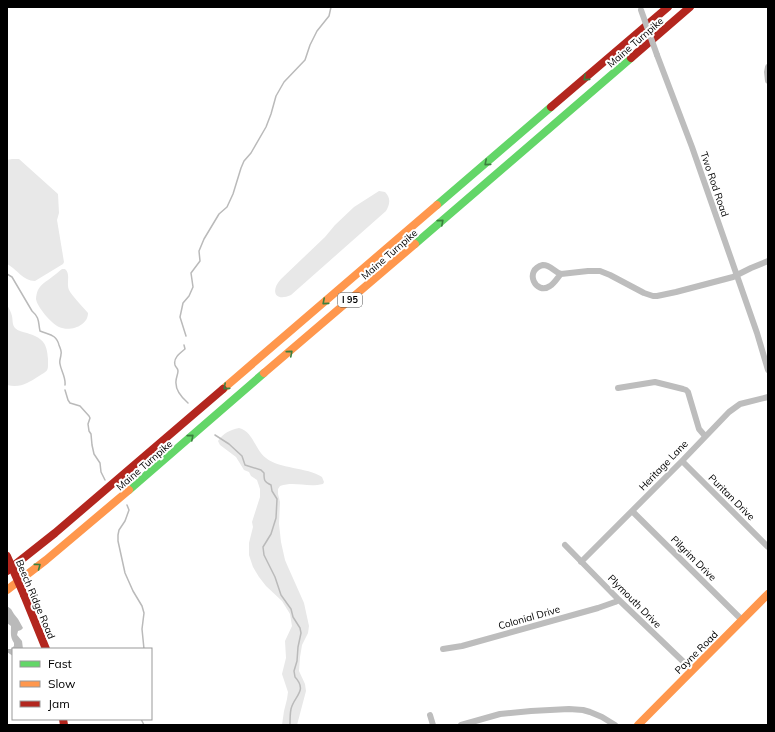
<svg xmlns="http://www.w3.org/2000/svg" width="775" height="732" viewBox="0 0 775 732" font-family="Mulish,sans-serif">
	<style>
		.green { fill: #e8e8e8 }
		.water { fill: #bababa }
		.lines { fill: none; stroke-linecap: round; stroke-linejoin: round }
		.stream { stroke: #bababa; stroke-width: 1.5 }
		.street { stroke: #bdbdbd; stroke-width: 6 }
		.fast { stroke: #63d668; stroke-width: 8 }
		.slow { stroke: #ff974d; stroke-width: 8 }
		.jam { stroke: #b3261e; stroke-width: 8 }
		.street-bridge { stroke: #bdbdbd; stroke-width: 6 }
		.jam-bridge { stroke: #b3261e; stroke-width: 8 }
		.oneway { stroke: #3b803e }
		.labels { text-anchor: middle; stroke-width: 4; stroke-linejoin: round; paint-order: stroke }
		.shield { fill: #fff; stroke: #4c4c4c; stroke-width: 1 }
		.shield-label { font-size: 9px; font-weight: bold; fill: #000 }
		.street-label { font-size: 10px; fill: #000; stroke: #fff }
	</style>
	<rect width="100%" height="100%" fill="#fff"/>
	<path class="green" d="M 12,159 L 19,159 L 58,194 L 59,213 L 57,220 L 64,262 L 63,264 L 35,281 C 23,281 17,269 7,264 L 7,160 Z
		M 379,191 L 385,192 C 391,198 390,204 386,211 L 291,295 C 275,302 270,291 281,279 L 325,237 L 335,225 L 354,207 Z
		M 62,269 L 65,269 C 71,274 66,283 69,290 C 72,296 83,307 88,313 C 88,326 70,332 59,327 C 52,324 37,307 36,299 C 36,296 37,292 38,290 C 41,284 47,281 52,277 C 55,275 58,272 62,269 Z
		M 7,305 C 9,308 11,312 12,316 C 13,321 12,324 15,328 C 18,331 23,332 27,333 C 42,338 47,342 48,359 C 48,371 49,370 39,376 C 28,383 21,388 7,385 Z
		M 239,428 C 253,431 255,450 266,458 C 279,469 307,467 322,477 L 324,482 L 323,484 C 307,488 295,481 280,486 L 278,489 L 278,494 L 280,502 L 279,524 L 281,542 L 285,560 L 288,567 L 304,603 L 309,626 L 308,633 L 302,645 L 300,657 L 299,671 L 305,684 L 306,691 L 297,725 L 282,725 L 284,711 L 287,699 L 288,692 L 282,674 L 286,658 L 285,641 L 292,626 L 290,614 L 282,601 L 266,586 L 259,577 L 253,567 L 249,555 L 249,543 L 253,527 L 252,522 L 260,497 L 260,489 L 257,480 L 251,476 L 249,472 L 244,470 L 236,457 L 220,445 L 218,441 C 223,433 230,430 239,428 Z"/>
	<path class="water" d="M 7,606 L 11,609 L 14,614 L 18,619 L 23,628 L 21,630 L 18,631 L 17,635 L 22,641 L 23,649 L 13,649 L 13,656 L 7,652 L 7,649 L 11,649 L 14,646 L 14,643 C 10,637 11,633 11,626 L 7,623 L 8,618 L 7,615 Z"/>
	<g class="lines">
		<path class="stream" d="M 7,274 L 12,277 L 32,311 C 40,318 38,322 40,331 C 49,335 56,334 59,345 C 60,348 62,351 61,354 C 61,358 59,360 60,364 C 61,371 66,377 65,385
			M 186,336 L 180,317 L 183,303 L 189,296 L 193,287 L 191,273 L 200,261 L 199,251 L 204,239 L 219,214 L 227,207 L 233,194 L 241,168 L 244,161 L 251,153 L 266,127 L 271,114 L 276,96 L 284,82 L 305,60 L 310,45 L 317,31 L 329,16 L 331,7
			M 184,345 L 185,349 C 180,353 173,358 175,365 C 176,368 178,368 178,371 C 178,374 176,378 176,381 C 175,390 181,397 188,403
			M 65,390 L 68,400 L 70,403 L 80,406 L 89,416 L 90,418 L 88,424 L 89,431 L 91,434 L 92,445 L 94,454 L 100,463 L 101,472 L 105,480
			M 215,435 L 229,444 L 242,456 L 245,465 L 261,470 L 264,473 C 264,480 264,482 271,485 L 272,491 L 277,499 L 276,518 L 271,534 L 263,547 L 264,555 L 275,577 L 281,595 L 291,609 L 293,617 L 300,628 L 301,633 L 298,647 L 297,661 L 294,671 L 295,677 C 308,691 294,696 291,709 C 290,714 290,720 290,725
			M 127,505 L 129,510 L 125,521 L 119,530 L 118,535 L 118,541 L 125,573 L 133,591 L 142,606 L 144,613 L 142,629 L 144,649
			M 141,719 L 144,725"/>
		<path class="street" d="M 657,55 L 692,147 L 757,333 L 768,370
			M 768,67 L 767,72 L 768,81
			M 543,265 C 551,265 554,272 561,274 C 557,278 555,283 550,286 C 536,296 523,270 543,265 Z
			M 561,274 L 588,271 L 600,271 L 610,275 L 644,293 L 653,296 L 657,296 L 676,292 L 733,277 L 751,268 L 768,261
			M 618,388 L 655,382 L 683,389 L 686,390 L 688,392 L 699,429 L 705,436
			M 682,461 L 768,547
			M 632,511 L 742,620
			M 565,545 L 619,600 L 692,670
			M 581,562 L 682,461 L 729,412 L 740,404 L 768,397
			M 443,649 L 462,646 L 598,608 L 615,602 L 619,600
			M 430,715 L 433,725
			M 461,725 L 500,714 L 531,711 L 569,709 L 583,710 L 590,712 L 602,717 L 615,725"/>
		<path class="fast" d="M 437,205 L 551,107
			M 415,244 L 631,58
			M 129,490 L 264,373"/>
		<path class="slow" d="M 264,373 L 415,244
			M 223,389 L 437,205
			M 7,590 L 46,560 L 129,490
			M 638,725 L 768,594"/>
		<path class="jam" d="M 631,58 L 690,7
			M 551,107 L 668,7
			M 7,571 L 55,533 L 223,389
			M 24,595 L 46,649
			M 63,719 L 64,725"/>
		<path class="street-bridge" d="M 641,10 L 657,55"/>
		<path class="jam-bridge" d="M 7,556 L 24,595"/>
	</g>
	<defs><path id="oneway-chevron" d="M-2-3.5L2.5 0L-2 3.5" fill="none" stroke-width="1.6" stroke-linecap="round" stroke-linejoin="round"/></defs>
	<g class="oneway">
		<use href="#oneway-chevron" transform="translate(586 78) rotate(139)"/>
		<use href="#oneway-chevron" transform="translate(487 163) rotate(139)"/>
		<use href="#oneway-chevron" transform="translate(441 222) rotate(-41)"/>
		<use href="#oneway-chevron" transform="translate(325 302) rotate(139)"/>
		<use href="#oneway-chevron" transform="translate(290 353) rotate(-41)"/>
		<use href="#oneway-chevron" transform="translate(226 387) rotate(139)"/>
		<use href="#oneway-chevron" transform="translate(191 437) rotate(-41)"/>
		<use href="#oneway-chevron" transform="translate(38 566) rotate(-37)"/>
	</g>
	<g class="labels">
		<rect class="shield" x="338" y="293" width="24" height="14" rx="3"/>
		<g class="shield-label">
			<text x="350" y="303">I 95</text>
		</g>
		<g class="street-label">
			<text transform="translate(635 42) rotate(-41)" y="4">Maine Turnpike</text>
			<text transform="translate(715 184) rotate(71)" y="4">Two Rod Road</text>
			<text transform="translate(389 254) rotate(-41)" y="4">Maine Turnpike</text>
			<text transform="translate(144 465) rotate(-41)" y="4">Maine Turnpike</text>
			<text transform="translate(663 465) rotate(-46)" y="4">Heritage Lane</text>
			<text transform="translate(732 497) rotate(45)" y="4">Puritan Drive</text>
			<text transform="translate(694 558) rotate(45)" y="4">Pilgrim Drive</text>
			<text transform="translate(36 599) rotate(67)" y="4">Beech Ridge Road</text>
			<text transform="translate(635 601) rotate(45)" y="4">Plymouth Drive</text>
			<text transform="translate(529 617) rotate(-16)" y="4">Colonial Drive</text>
			<text transform="translate(696 652) rotate(-45)" y="4">Payne Road</text>
		</g>
	</g>
	<rect width="775" height="732" fill="none" stroke="#000000" stroke-width="16"/>
	<rect x="12" y="648" width="140" height="72" fill="#ffffff" stroke="#999999"/>
	<rect x="20" y="661" width="20" height="6" fill="#63d668" stroke="#999999"/>
	<text x="48" y="668" font-size="12" fill="#000000">Fast</text>
	<rect x="20" y="681" width="20" height="6" fill="#ff974d" stroke="#999999"/>
	<text x="48" y="688" font-size="12" fill="#000000">Slow</text>
	<rect x="20" y="701" width="20" height="6" fill="#b3261e" stroke="#999999"/>
	<text x="48" y="708" font-size="12" fill="#000000">Jam</text>
</svg>
